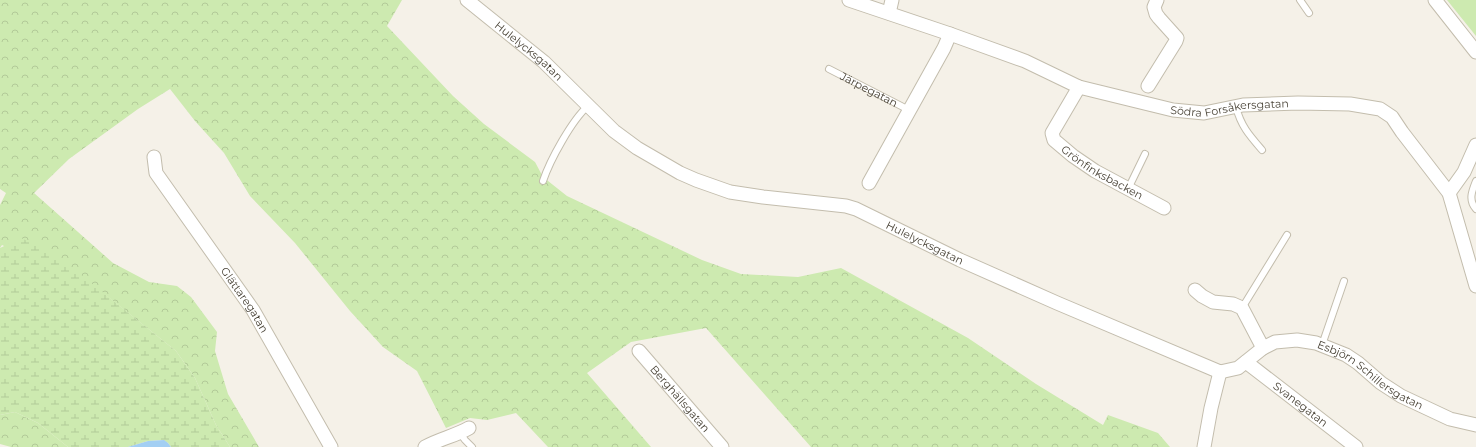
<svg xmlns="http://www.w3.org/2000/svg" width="1476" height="447" viewBox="0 0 1476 447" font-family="Montserrat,sans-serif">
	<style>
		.green { fill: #cdeab0 }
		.forest { fill: url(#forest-crowns) }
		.wetland { fill: url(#wetland-marsh) }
		.water { fill: #a3cff3 }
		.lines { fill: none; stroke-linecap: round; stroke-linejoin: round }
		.service-casing { stroke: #c3bdad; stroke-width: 8 }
		.minor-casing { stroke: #c3bdad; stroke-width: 15 }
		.service { stroke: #fff; stroke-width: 6 }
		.minor { stroke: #fff; stroke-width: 13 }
		.labels { text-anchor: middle; stroke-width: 3.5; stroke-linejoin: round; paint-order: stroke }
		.street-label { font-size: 11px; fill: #484236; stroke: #fff }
	</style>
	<defs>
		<pattern id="forest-crowns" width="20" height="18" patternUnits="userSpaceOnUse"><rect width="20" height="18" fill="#cdeab0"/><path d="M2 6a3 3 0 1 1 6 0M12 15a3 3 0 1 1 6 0" fill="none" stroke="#b2ca98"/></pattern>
		<pattern id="wetland-marsh" width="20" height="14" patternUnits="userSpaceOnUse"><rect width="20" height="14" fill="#cdeab0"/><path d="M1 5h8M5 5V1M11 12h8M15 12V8" fill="none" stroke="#b2ca98"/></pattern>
	</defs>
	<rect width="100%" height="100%" fill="#f5f1e8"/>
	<path class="green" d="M 1447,0 L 1476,0 L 1476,36 Z"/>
	<path class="forest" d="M 0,0 L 402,0 L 387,26 L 453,96 L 484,124 L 535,162 L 543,177 L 567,196 L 702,260 L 741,274 L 798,277 L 841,268 L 968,338 L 1036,384 L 1103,425 L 1108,415 L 1158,433 L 1170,447 L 811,447 L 706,328 L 631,342 L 587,373 L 651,447 L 548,447 L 516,413 L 487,420 L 470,418 L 446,428 L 417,371 L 383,347 L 350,311 L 295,243 L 250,196 L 224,153 L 195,121 L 170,89 L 138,109 L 69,159 L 34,193 L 113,263 L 149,282 L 177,286 L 191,297 L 217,332 L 215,351 L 228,394 L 259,447 L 230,447 L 216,425 L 195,378 L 176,351 L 107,296 L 2,245 L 0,248 L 0,205 L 6,193 L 0,189 Z
		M 15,412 L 38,423 L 68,447 L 11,447 L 0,444 L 0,415 Z"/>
	<path class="wetland" d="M 21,238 L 55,254 L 176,351 L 195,378 L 216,425 L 230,447 L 171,447 L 168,443 L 163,440 L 148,441 L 128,447 L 68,447 L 38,423 L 15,412 L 0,415 L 0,248 Z"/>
	<path class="water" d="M 164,440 L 168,443 L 171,447 L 128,447 L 148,441 Z"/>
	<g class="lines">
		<defs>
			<g id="service">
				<path d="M 1300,0 L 1309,13"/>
				<path id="s1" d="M 829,69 L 909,110"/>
				<path d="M 1236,107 C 1241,126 1249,135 1262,150"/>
				<path d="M 543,181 C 550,160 572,120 588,106"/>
				<path d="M 1476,181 C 1472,191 1468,200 1476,209"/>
				<path d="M 1128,189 L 1145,154"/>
				<path d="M 1242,308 L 1287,235"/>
				<path d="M 1322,345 L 1344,281"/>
				<path d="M 460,433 L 465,440 L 472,447"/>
			</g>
			<g id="minor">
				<path id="s2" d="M 467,0 L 544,62 L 614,131 L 637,148 L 680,173 L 696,180 L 730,192 L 763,197 L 846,206 L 856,209 L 960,260 L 1057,303 L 1220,372 L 1238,368 L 1263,348 L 1275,342 L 1297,340 L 1316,343 L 1346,355 L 1358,363 L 1381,383 L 1401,396 L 1450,419 L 1476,425"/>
				<path id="s3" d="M 849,0 L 950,34 L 1025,61 L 1079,87 L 1173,110 L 1204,113 L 1243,105 L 1298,103 L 1350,104 L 1380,109 L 1392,117 L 1402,132 L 1449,193 L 1476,286"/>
				<path d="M 1435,0 L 1476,52"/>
				<path d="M 889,13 L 892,0"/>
				<path d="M 1148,86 L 1176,41 L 1177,38 L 1159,18 L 1156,14 L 1154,7 L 1157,0"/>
				<path id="s4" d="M 1079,87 L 1052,133 L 1054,140 L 1073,156 L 1095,171 L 1164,208"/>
				<path id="s5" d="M 154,157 L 156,173 L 253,310 L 331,447"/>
				<path d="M 869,183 L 944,48 L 950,34"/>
				<path d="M 1449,193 L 1464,172 L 1476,145"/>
				<path d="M 1195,290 L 1202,296 L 1213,302 L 1233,304 L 1242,308 L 1263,348"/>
				<path id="s6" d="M 639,351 L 722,447"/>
				<path id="s7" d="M 1246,362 L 1356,447"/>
				<path d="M 425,447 C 439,439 455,436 469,428"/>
				<path d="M 1204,447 L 1211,408 L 1220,372"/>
			</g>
		</defs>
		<use href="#service" class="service-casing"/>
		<use href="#minor" class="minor-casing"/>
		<use href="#service" class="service"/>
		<use href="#minor" class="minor"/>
	</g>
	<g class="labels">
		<g class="street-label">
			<text dy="4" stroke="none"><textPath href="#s2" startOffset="80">Hulelycksgatan</textPath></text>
			<text dy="4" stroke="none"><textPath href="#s1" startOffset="45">Järpegatan</textPath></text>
			<text dy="4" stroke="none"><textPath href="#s3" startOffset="400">Södra Forsåkersgatan</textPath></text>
			<text dy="4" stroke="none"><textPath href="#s4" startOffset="119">Grönfinksbacken</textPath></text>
			<text dy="4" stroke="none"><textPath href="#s2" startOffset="533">Hulelycksgatan</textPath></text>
			<text dy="4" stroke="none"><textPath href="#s5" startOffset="171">Glättaregatan</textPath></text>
			<text dy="4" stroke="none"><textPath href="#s2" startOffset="1024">Esbjörn Schillersgatan</textPath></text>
			<text dy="4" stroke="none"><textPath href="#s6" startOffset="63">Berghällsgatan</textPath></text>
			<text dy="4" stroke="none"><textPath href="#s7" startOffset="69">Svanegatan</textPath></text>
		</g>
	</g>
</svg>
